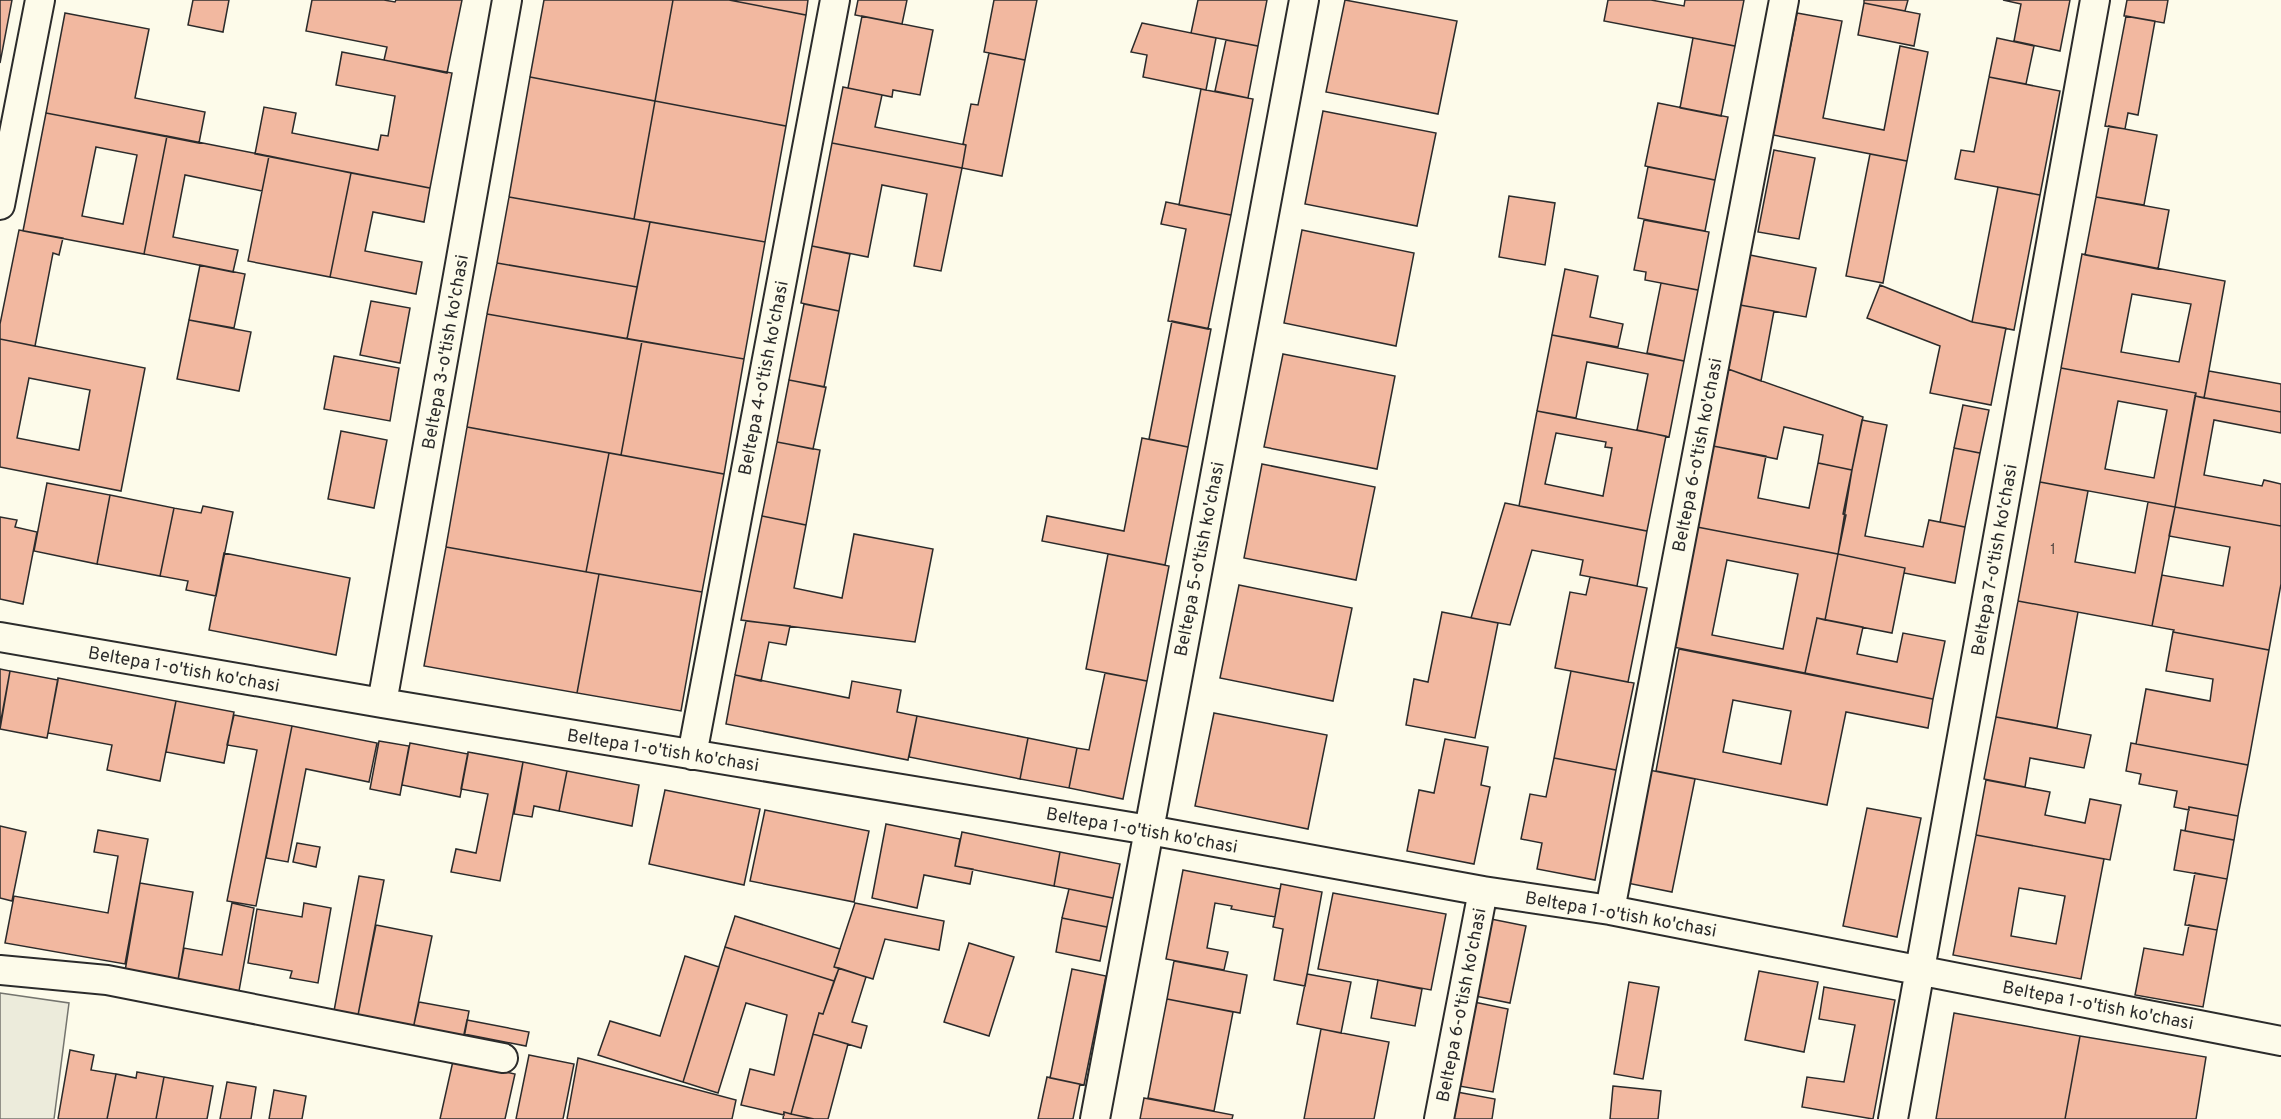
<svg xmlns="http://www.w3.org/2000/svg" width="2281" height="1119" viewBox="0 0 2281 1119" font-family="Overpass,sans-serif">
	<style>
		.green { fill: #ecebdb; stroke: #74746e; stroke-width: 1.5 }
		.building { fill: #f2b8a0; stroke: #2b2b2b; stroke-width: 1.5; fill-rule: evenodd }
		.lines { fill: none; stroke-linecap: round; stroke-linejoin: round }
		.minor-casing { stroke: #2b2b2b; stroke-width: 32 }
		.minor { stroke: #fdfbea; stroke-width: 28 }
		.labels { text-anchor: middle; stroke-width: 4.5; stroke-linejoin: round; paint-order: stroke }
		.number-label { font-size: 15px; fill: #5d4e48 }
		.street-label { font-size: 18px; fill: #2b2b2b; stroke: #fdfbea }
	</style>
	<rect width="100%" height="100%" fill="#fdfbea"/>
	<path class="green" d="M 0,993 L 69,1003 L 54,1119 L 0,1119 Z"/>
	<path class="building" d="M 0,0 L 12,0 L 0,63 Z
		M 193,0 L 229,0 L 223,32 L 188,25 Z
		M 312,0 L 384,0 L 395,2 L 396,0 L 462,0 L 447,73 L 384,60 L 387,47 L 306,31 Z
		M 544,0 L 673,0 L 655,101 L 530,77 Z
		M 673,0 L 729,0 L 806,15 L 786,126 L 655,101 Z
		M 729,0 L 808,0 L 806,15 Z
		M 858,0 L 907,0 L 902,24 L 855,15 Z
		M 994,0 L 1037,0 L 1025,60 L 984,52 Z
		M 1198,0 L 1267,0 L 1258,46 L 1191,33 Z
		M 1345,0 L 1457,21 L 1438,114 L 1326,92 Z
		M 1608,0 L 1651,0 L 1684,6 L 1685,0 L 1744,0 L 1735,46 L 1604,21 Z
		M 1864,0 L 1908,0 L 1905,11 L 1864,3 Z
		M 2003,0 L 2070,0 L 2060,51 L 2014,41 L 2021,4 Z
		M 2127,0 L 2168,0 L 2164,23 L 2124,16 Z
		M 1864,3 L 1920,14 L 1914,46 L 1858,35 Z
		M 65,13 L 149,29 L 135,98 L 205,112 L 199,143 L 46,113 Z
		M 1797,13 L 1842,21 L 1823,118 L 1884,130 L 1900,46 L 1928,52 L 1907,161 L 1773,135 Z
		M 862,16 L 933,30 L 920,95 L 893,90 L 892,97 L 848,88 Z
		M 2126,16 L 2155,21 L 2138,115 L 2128,113 L 2125,129 L 2105,126 Z
		M 1142,23 L 1216,38 L 1206,90 L 1143,77 L 1147,55 L 1131,52 Z
		M 1693,38 L 1735,46 L 1721,116 L 1680,108 Z
		M 1997,38 L 2034,46 L 2026,84 L 1989,77 Z
		M 1226,40 L 1258,46 L 1248,98 L 1215,91 Z
		M 342,52 L 452,73 L 430,188 L 255,154 L 264,107 L 296,113 L 292,133 L 378,150 L 381,135 L 388,136 L 395,96 L 336,85 Z
		M 989,53 L 1025,60 L 1002,176 L 962,168 L 966,145 L 963,144 L 971,104 L 978,105 Z
		M 530,77 L 655,101 L 634,219 L 509,197 Z
		M 1989,77 L 2060,91 L 2040,195 L 1955,179 L 1961,150 L 1974,152 Z
		M 843,87 L 882,95 L 875,127 L 966,145 L 962,168 L 832,143 Z
		M 1201,89 L 1253,99 L 1231,215 L 1179,205 Z
		M 655,101 L 786,126 L 765,242 L 634,219 Z
		M 1658,103 L 1728,117 L 1715,180 L 1645,166 Z
		M 1323,111 L 1436,133 L 1417,226 L 1305,204 Z
		M 46,113 L 167,136 L 144,254 L 23,231 ZM 96,147 L 137,155 L 123,224 L 82,216 Z
		M 2109,126 L 2157,135 L 2144,205 L 2096,197 Z
		M 167,136 L 269,156 L 262,191 L 185,175 L 173,237 L 238,250 L 233,272 L 144,254 Z
		M 832,143 L 962,168 L 941,271 L 914,266 L 927,194 L 882,185 L 868,257 L 812,246 Z
		M 1774,150 L 1815,158 L 1799,239 L 1758,232 Z
		M 1870,154 L 1907,161 L 1883,283 L 1846,276 Z
		M 269,156 L 351,173 L 330,277 L 248,261 Z
		M 1648,167 L 1715,180 L 1705,231 L 1638,218 Z
		M 351,173 L 430,188 L 424,222 L 373,212 L 365,251 L 422,262 L 416,294 L 330,277 Z
		M 1998,187 L 2040,195 L 2014,330 L 1972,322 Z
		M 1509,196 L 1555,203 L 1545,265 L 1499,257 Z
		M 509,197 L 650,222 L 637,287 L 497,263 Z
		M 2096,197 L 2169,210 L 2158,269 L 2085,255 Z
		M 1166,202 L 1231,215 L 1208,329 L 1168,321 L 1186,229 L 1161,224 Z
		M 1644,220 L 1709,232 L 1698,290 L 1645,280 L 1646,272 L 1634,270 Z
		M 650,222 L 765,242 L 744,359 L 627,339 Z
		M 19,230 L 63,238 L 59,255 L 53,253 L 35,346 L 0,339 L 0,324 Z
		M 1302,230 L 1414,253 L 1396,346 L 1284,323 Z
		M 812,246 L 850,254 L 839,311 L 801,303 Z
		M 2082,254 L 2225,281 L 2204,398 L 2195,396 L 2196,393 L 2061,368 ZM 2132,294 L 2191,304 L 2179,362 L 2121,352 Z
		M 1750,255 L 1816,268 L 1806,317 L 1740,305 Z
		M 497,263 L 637,287 L 627,339 L 487,314 Z
		M 200,265 L 245,274 L 234,328 L 189,320 Z
		M 1565,269 L 1598,276 L 1590,317 L 1623,324 L 1618,347 L 1552,335 Z
		M 1661,283 L 1698,290 L 1684,361 L 1647,353 Z
		M 1880,285 L 1972,322 L 2006,328 L 1991,405 L 1930,393 L 1940,346 L 1867,318 Z
		M 371,301 L 410,308 L 400,363 L 360,355 Z
		M 804,304 L 839,311 L 824,387 L 789,380 Z
		M 1740,305 L 1774,311 L 1761,381 L 1728,369 Z
		M 487,314 L 642,341 L 621,455 L 467,427 Z
		M 189,320 L 251,332 L 239,391 L 177,379 Z
		M 1172,321 L 1211,329 L 1188,447 L 1149,439 Z
		M 1552,335 L 1684,361 L 1669,437 L 1637,430 L 1648,374 L 1587,362 L 1576,418 L 1537,411 Z
		M 0,339 L 145,368 L 121,491 L 0,467 ZM 29,378 L 90,390 L 79,450 L 17,438 Z
		M 642,341 L 744,359 L 724,474 L 621,455 Z
		M 1283,354 L 1395,376 L 1377,469 L 1264,447 Z
		M 334,356 L 399,368 L 390,421 L 324,409 Z
		M 2061,368 L 2196,393 L 2175,507 L 2040,482 ZM 2118,401 L 2167,410 L 2154,478 L 2105,469 Z
		M 1728,369 L 1863,417 L 1852,470 L 1818,463 L 1823,435 L 1784,427 L 1777,459 L 1713,446 Z
		M 2209,371 L 2281,384 L 2281,412 L 2204,398 Z
		M 789,380 L 826,387 L 813,449 L 777,442 Z
		M 2195,396 L 2281,412 L 2281,433 L 2214,420 L 2204,475 L 2262,486 L 2264,480 L 2281,484 L 2281,526 L 2175,507 Z
		M 1963,405 L 1989,410 L 1980,453 L 1954,448 Z
		M 1537,411 L 1666,436 L 1647,531 L 1519,506 ZM 1556,433 L 1606,442 L 1605,447 L 1612,448 L 1603,496 L 1545,484 Z
		M 1862,420 L 1887,425 L 1865,536 L 1923,547 L 1929,520 L 1965,527 L 1955,583 L 1904,573 L 1905,568 L 1838,554 L 1846,515 L 1843,514 Z
		M 467,427 L 609,453 L 586,572 L 446,547 Z
		M 341,431 L 387,440 L 374,508 L 328,499 Z
		M 1142,438 L 1188,447 L 1165,565 L 1042,541 L 1047,516 L 1124,531 Z
		M 777,442 L 820,450 L 806,525 L 762,516 Z
		M 1713,446 L 1766,456 L 1758,498 L 1809,508 L 1818,463 L 1852,470 L 1838,554 L 1697,527 Z
		M 1954,448 L 1980,453 L 1965,527 L 1940,522 Z
		M 609,453 L 724,474 L 702,592 L 586,572 Z
		M 1262,464 L 1375,487 L 1356,580 L 1244,558 Z
		M 2040,482 L 2088,491 L 2075,562 L 2135,573 L 2148,502 L 2175,507 L 2152,626 L 2018,601 Z
		M 47,483 L 110,495 L 97,564 L 34,551 Z
		M 110,495 L 174,508 L 160,576 L 97,564 Z
		M 1505,503 L 1647,531 L 1637,586 L 1580,575 L 1583,560 L 1532,550 L 1510,625 L 1471,618 Z
		M 203,506 L 233,512 L 216,596 L 186,590 L 188,581 L 160,576 L 174,508 L 201,513 Z
		M 2175,507 L 2281,526 L 2281,584 L 2269,650 L 2173,632 L 2174,630 L 2152,626 L 2162,575 L 2223,586 L 2230,547 L 2169,536 Z
		M 762,516 L 806,525 L 794,588 L 842,598 L 854,534 L 933,549 L 915,642 L 741,620 Z
		M 0,517 L 17,520 L 15,527 L 37,532 L 23,604 L 0,599 Z
		M 1697,527 L 1838,554 L 1825,620 L 1817,618 L 1805,673 L 1673,647 ZM 1727,560 L 1798,574 L 1783,649 L 1712,635 Z
		M 446,547 L 599,574 L 577,693 L 424,666 Z
		M 224,553 L 350,578 L 336,655 L 209,630 Z
		M 1108,554 L 1169,566 L 1147,681 L 1086,669 Z
		M 1838,554 L 1905,568 L 1892,633 L 1825,620 Z
		M 599,574 L 702,592 L 681,711 L 577,693 Z
		M 1590,577 L 1647,588 L 1628,682 L 1555,668 L 1570,592 L 1586,595 Z
		M 1239,585 L 1352,608 L 1333,701 L 1220,678 Z
		M 2018,601 L 2078,612 L 2057,728 L 1996,717 Z
		M 1442,612 L 1498,623 L 1475,738 L 1406,725 L 1414,679 L 1428,682 Z
		M 1817,618 L 1863,627 L 1857,654 L 1897,662 L 1903,633 L 1945,641 L 1933,699 L 1805,673 Z
		M 746,621 L 790,626 L 786,645 L 769,642 L 761,681 L 735,675 Z
		M 2173,632 L 2269,650 L 2248,765 L 2136,744 L 2146,689 L 2210,701 L 2213,679 L 2166,671 Z
		M 1679,649 L 1933,699 L 1928,728 L 1846,712 L 1827,805 L 1656,771 ZM 1733,700 L 1791,711 L 1781,764 L 1723,752 Z
		M 0,669 L 10,671 L 0,725 Z
		M 10,671 L 58,680 L 47,738 L 0,729 Z
		M 1571,671 L 1634,683 L 1616,770 L 1554,758 Z
		M 1105,673 L 1147,681 L 1123,799 L 1069,788 L 1077,748 L 1089,750 Z
		M 735,675 L 849,698 L 852,681 L 901,690 L 897,712 L 917,716 L 908,760 L 726,724 Z
		M 58,678 L 176,701 L 160,781 L 107,770 L 112,745 L 48,733 Z
		M 176,701 L 234,712 L 224,763 L 166,752 Z
		M 1214,713 L 1327,735 L 1308,829 L 1195,806 Z
		M 234,715 L 292,726 L 256,906 L 227,901 L 257,750 L 227,745 Z
		M 917,716 L 1028,738 L 1020,779 L 909,757 Z
		M 1996,717 L 2091,735 L 2084,768 L 2030,758 L 2025,787 L 1984,779 Z
		M 292,726 L 377,743 L 369,782 L 306,769 L 288,862 L 266,858 Z
		M 1028,738 L 1077,748 L 1069,788 L 1020,779 Z
		M 1445,739 L 1488,747 L 1481,785 L 1490,787 L 1474,864 L 1407,851 L 1419,790 L 1434,793 Z
		M 379,741 L 409,746 L 400,795 L 370,789 Z
		M 410,743 L 468,754 L 460,797 L 402,785 Z
		M 2131,743 L 2248,765 L 2238,816 L 2189,807 L 2189,810 L 2174,807 L 2177,791 L 2139,784 L 2141,774 L 2126,771 Z
		M 468,752 L 523,762 L 500,881 L 451,872 L 456,849 L 476,853 L 488,794 L 461,789 Z
		M 1554,758 L 1616,770 L 1595,880 L 1537,869 L 1542,843 L 1521,839 L 1530,794 L 1546,797 Z
		M 523,762 L 567,771 L 559,811 L 534,806 L 532,817 L 514,814 Z
		M 1649,770 L 1695,779 L 1672,892 L 1627,883 Z
		M 567,771 L 639,785 L 632,826 L 559,811 Z
		M 1986,780 L 2050,792 L 2045,815 L 2085,823 L 2090,799 L 2121,805 L 2110,860 L 1976,835 Z
		M 665,790 L 760,809 L 744,885 L 649,864 Z
		M 2189,807 L 2238,816 L 2234,840 L 2185,831 Z
		M 1867,808 L 1921,818 L 1897,937 L 1843,926 Z
		M 765,810 L 869,831 L 854,902 L 750,881 Z
		M 886,824 L 960,839 L 955,866 L 973,869 L 970,884 L 924,875 L 917,908 L 872,898 Z
		M 0,826 L 26,832 L 12,901 L 0,898 Z
		M 98,830 L 148,839 L 125,964 L 5,943 L 14,896 L 108,913 L 118,856 L 94,852 Z
		M 2181,830 L 2234,840 L 2227,879 L 2174,870 Z
		M 962,832 L 1060,852 L 1054,886 L 955,866 Z
		M 1976,835 L 2104,859 L 2081,979 L 1953,955 ZM 2019,888 L 2065,896 L 2056,944 L 2011,936 Z
		M 297,843 L 320,847 L 316,867 L 293,862 Z
		M 1060,852 L 1120,864 L 1113,898 L 1054,886 Z
		M 1183,870 L 1280,889 L 1275,917 L 1231,909 L 1232,906 L 1215,903 L 1207,948 L 1228,952 L 1224,970 L 1166,959 Z
		M 2195,873 L 2227,879 L 2217,930 L 2185,925 Z
		M 359,876 L 384,880 L 358,1015 L 334,1011 Z
		M 140,883 L 193,892 L 178,980 L 125,971 Z
		M 1281,884 L 1322,892 L 1305,986 L 1274,980 L 1283,929 L 1273,927 Z
		M 1069,889 L 1113,898 L 1107,927 L 1062,918 Z
		M 1333,893 L 1446,914 L 1431,990 L 1318,969 Z
		M 232,903 L 254,908 L 239,991 L 178,980 L 184,948 L 222,955 Z
		M 304,903 L 331,908 L 318,983 L 290,978 L 292,971 L 248,963 L 257,909 L 302,917 Z
		M 855,903 L 944,921 L 939,950 L 885,939 L 873,979 L 834,967 Z
		M 735,916 L 840,949 L 834,967 L 839,968 L 834,981 L 725,947 Z
		M 1062,918 L 1107,927 L 1100,961 L 1056,952 Z
		M 1491,919 L 1526,926 L 1510,1003 L 1475,996 Z
		M 376,925 L 432,936 L 413,1029 L 358,1015 Z
		M 2189,925 L 2217,930 L 2203,1007 L 2135,995 L 2144,948 L 2183,955 Z
		M 969,943 L 1014,957 L 989,1036 L 944,1022 Z
		M 725,947 L 834,981 L 823,1014 L 819,1013 L 791,1114 L 784,1112 L 784,1115 L 741,1105 L 750,1069 L 774,1075 L 787,1015 L 746,1003 L 718,1093 L 683,1082 Z
		M 685,956 L 719,967 L 683,1082 L 598,1055 L 610,1021 L 660,1036 Z
		M 1174,961 L 1247,975 L 1240,1013 L 1167,999 Z
		M 839,968 L 866,977 L 852,1022 L 867,1026 L 861,1048 L 813,1034 L 819,1013 L 823,1014 Z
		M 1072,969 L 1106,976 L 1084,1085 L 1050,1078 Z
		M 1759,971 L 1818,982 L 1804,1052 L 1745,1040 Z
		M 1307,974 L 1351,982 L 1341,1033 L 1297,1024 Z
		M 1378,980 L 1422,989 L 1415,1026 L 1371,1018 Z
		M 1629,982 L 1659,987 L 1643,1079 L 1614,1074 Z
		M 1824,987 L 1895,1000 L 1873,1119 L 1802,1107 L 1807,1077 L 1844,1082 L 1855,1025 L 1819,1019 Z
		M 1167,999 L 1233,1012 L 1214,1111 L 1148,1098 Z
		M 419,1002 L 469,1011 L 464,1038 L 413,1029 Z
		M 1474,1002 L 1508,1009 L 1493,1092 L 1459,1086 Z
		M 1954,1013 L 2080,1036 L 2065,1119 L 1936,1119 Z
		M 467,1020 L 529,1032 L 526,1046 L 464,1034 Z
		M 1321,1029 L 1389,1042 L 1374,1119 L 1304,1119 Z
		M 813,1034 L 848,1044 L 828,1119 L 814,1119 L 791,1114 Z
		M 2080,1036 L 2206,1057 L 2196,1119 L 2065,1119 Z
		M 70,1050 L 94,1055 L 91,1070 L 116,1074 L 107,1119 L 58,1119 Z
		M 529,1055 L 574,1064 L 563,1119 L 516,1119 Z
		M 578,1058 L 736,1100 L 732,1119 L 567,1119 Z
		M 453,1061 L 515,1074 L 505,1119 L 440,1119 Z
		M 137,1072 L 164,1077 L 156,1119 L 107,1119 L 116,1074 L 136,1078 Z
		M 164,1077 L 213,1086 L 207,1119 L 156,1119 Z
		M 1047,1077 L 1080,1084 L 1073,1119 L 1038,1119 Z
		M 227,1082 L 256,1087 L 251,1119 L 220,1119 Z
		M 1613,1086 L 1661,1091 L 1658,1119 L 1610,1119 Z
		M 274,1090 L 306,1096 L 302,1119 L 269,1119 Z
		M 1457,1092 L 1495,1099 L 1492,1119 L 1452,1119 Z
		M 1144,1098 L 1233,1115 L 1232,1119 L 1140,1119 Z
		M 784,1112 L 791,1114 L 814,1119 L 783,1119 Z"/>
	<g class="lines">
		<defs>
			<path id="minor" d="M 0,205 L 40,0
				M 0,637 L 382,703 L 1149,830 L 1483,891 L 1610,910 L 2281,1041
				M 382,703 L 507,0
				M 692,755 L 835,0
				M 1610,910 L 1784,0
				M 0,970 L 107,980 L 503,1058
				M 1095,1119 L 1304,0
				M 1439,1119 L 1483,891
				M 1893,1119 L 2095,0"/>
		</defs>
		<use href="#minor" class="minor-casing"/>
		<use href="#minor" class="minor"/>
	</g>
	<g class="labels">
		<g class="number-label">
			<text x="2053" y="554">1</text>
		</g>
		<g class="street-label">
			<text transform="translate(445 352) rotate(-80)" y="6">Beltepa 3-o'tish ko'chasi</text>
			<text transform="translate(763 378) rotate(-79)" y="6">Beltepa 4-o'tish ko'chasi</text>
			<text transform="translate(1697 455) rotate(-79)" y="6">Beltepa 6-o'tish ko'chasi</text>
			<text transform="translate(1199 559) rotate(-79)" y="6">Beltepa 5-o'tish ko'chasi</text>
			<text transform="translate(1994 560) rotate(-80)" y="6">Beltepa 7-o'tish ko'chasi</text>
			<text transform="translate(184 669) rotate(10)" y="6">Beltepa 1-o'tish ko'chasi</text>
			<text transform="translate(663 750) rotate(9)" y="6">Beltepa 1-o'tish ko'chasi</text>
			<text transform="translate(1142 830) rotate(10)" y="6">Beltepa 1-o'tish ko'chasi</text>
			<text transform="translate(1621 914) rotate(10)" y="6">Beltepa 1-o'tish ko'chasi</text>
			<text transform="translate(1461 1005) rotate(-79)" y="6">Beltepa 6-o'tish ko'chasi</text>
			<text transform="translate(2098 1005) rotate(11)" y="6">Beltepa 1-o'tish ko'chasi</text>
		</g>
	</g>
</svg>
